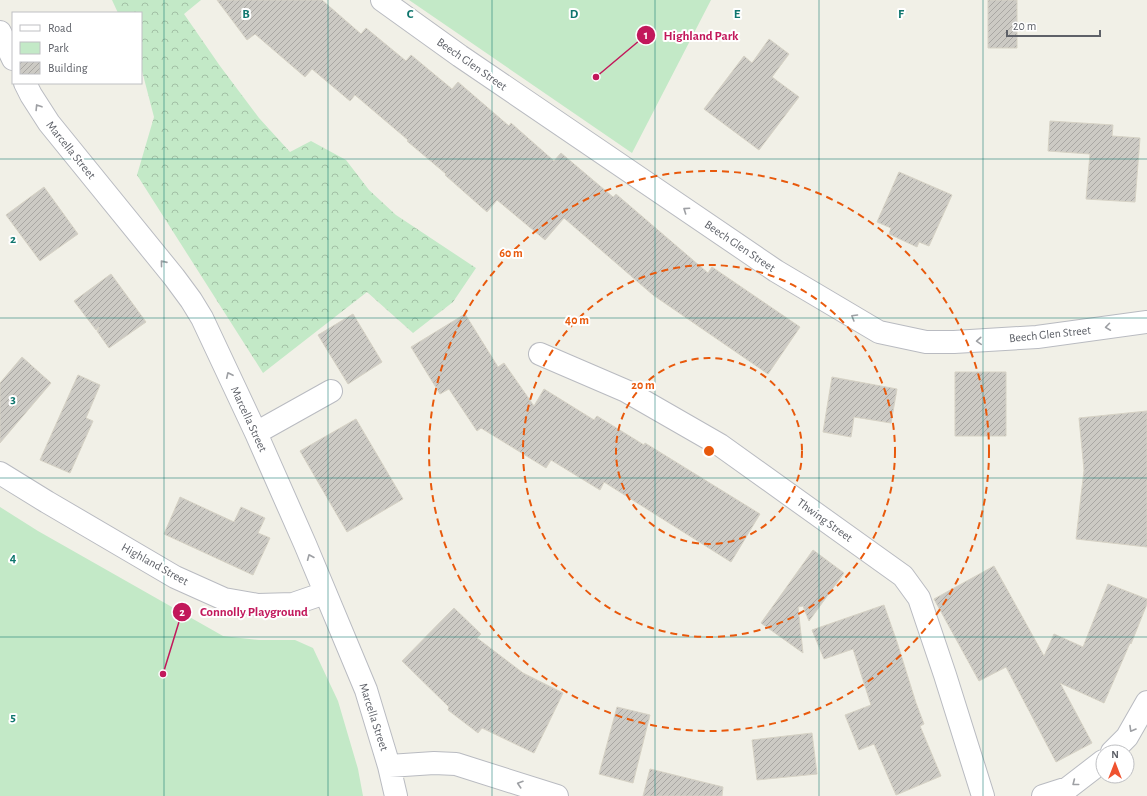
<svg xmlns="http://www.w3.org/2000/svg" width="1147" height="796" viewBox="0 0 1147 796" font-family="'Alegreya Sans',sans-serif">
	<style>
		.forest { fill: url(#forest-crowns) }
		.park { fill: #c3e9c7 }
		.building { fill: url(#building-hatch); stroke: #d6d2c5 }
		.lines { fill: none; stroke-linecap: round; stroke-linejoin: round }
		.minor-casing { stroke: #b9bbc1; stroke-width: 24 }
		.minor { stroke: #fff; stroke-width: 22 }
		.oneway { stroke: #9ea0a4 }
		.grid { fill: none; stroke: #0f766e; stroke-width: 1; stroke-opacity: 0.55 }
		.ring { fill: none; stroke: #e8590c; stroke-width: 2; stroke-dasharray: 7 5 }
		.labels { text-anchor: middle; stroke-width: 4; stroke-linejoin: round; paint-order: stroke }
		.street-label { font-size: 12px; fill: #5e6168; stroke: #fff }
		.grid-label { font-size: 13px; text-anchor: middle; font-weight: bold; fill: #0f766e; stroke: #fff; stroke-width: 4; stroke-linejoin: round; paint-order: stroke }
		.centre { fill: #e8590c; stroke: #fff; stroke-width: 2 }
		.ring-label { font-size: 12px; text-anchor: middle; font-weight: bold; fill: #e8590c; stroke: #fff; stroke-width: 4; stroke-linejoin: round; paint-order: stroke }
		.leader { fill: none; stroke: #c2185b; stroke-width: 1.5 }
		.callout-dot { fill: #c2185b; stroke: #fff; stroke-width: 1.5 }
		.mark-label { font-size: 12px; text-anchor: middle; font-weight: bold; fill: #fff }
		.callout-label { font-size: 13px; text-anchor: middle; font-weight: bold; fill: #c2185b; stroke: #fff; stroke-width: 4; stroke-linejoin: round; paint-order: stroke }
	</style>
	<defs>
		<pattern id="forest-crowns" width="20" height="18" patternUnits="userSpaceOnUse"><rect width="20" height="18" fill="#c3e9c7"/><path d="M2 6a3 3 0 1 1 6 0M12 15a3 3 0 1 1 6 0" fill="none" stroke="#a2c0a5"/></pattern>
		<pattern id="building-hatch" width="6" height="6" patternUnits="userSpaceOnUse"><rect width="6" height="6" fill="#cccac4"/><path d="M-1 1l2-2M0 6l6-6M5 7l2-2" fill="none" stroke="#a9a7a3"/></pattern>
	</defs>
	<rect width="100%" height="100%" fill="#f1f0e7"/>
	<path class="forest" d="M 112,0 L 201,0 L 184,14 L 220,66 L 259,118 L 290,152 L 311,141 L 346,160 L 369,190 L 396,215 L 476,268 L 453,302 L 413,333 L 367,292 L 263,373 L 137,175 L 154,117 L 141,67 L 141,13 L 118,13 Z"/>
	<path class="park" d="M 409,0 L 711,0 L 632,153 Z
		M 0,507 L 38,531 L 223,636 L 259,640 L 295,640 L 313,648 L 338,701 L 358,769 L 363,796 L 0,796 Z"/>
	<path class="building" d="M 217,0 L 322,0 L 361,34 L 366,28 L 406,61 L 411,55 L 452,89 L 458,82 L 509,126 L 511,123 L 554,161 L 561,153 L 613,197 L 616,194 L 708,273 L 712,267 L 800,327 L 768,374 L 653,295 L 564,218 L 545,240 L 497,200 L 487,212 L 445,175 L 446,174 L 407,141 L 408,140 L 355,95 L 350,101 L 312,69 L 305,77 L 255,34 L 247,40 Z
		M 988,0 L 1017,0 L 1017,48 L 988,48 Z
		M 769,39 L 789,54 L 772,77 L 799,97 L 759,150 L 704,109 L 744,56 L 752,63 Z
		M 1050,121 L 1113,125 L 1112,136 L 1140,138 L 1135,202 L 1086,199 L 1090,154 L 1048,151 Z
		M 899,172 L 952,195 L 929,246 L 919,242 L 917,247 L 889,234 L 891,228 L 877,222 Z
		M 44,187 L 78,234 L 40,261 L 6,215 Z
		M 111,274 L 146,322 L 109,348 L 97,331 L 99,327 L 96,330 L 74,301 Z
		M 353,314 L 382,362 L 348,384 L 318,335 Z
		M 465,314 L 498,367 L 504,363 L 534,406 L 544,389 L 594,420 L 597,416 L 644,445 L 645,443 L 760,514 L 731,562 L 604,482 L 600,490 L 551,460 L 546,468 L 481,428 L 477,431 L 449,389 L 440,394 L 411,347 Z
		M 22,357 L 51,383 L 0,443 L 0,383 Z
		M 955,372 L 1006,372 L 1006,436 L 955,436 Z
		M 78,375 L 100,385 L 86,418 L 93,421 L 70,473 L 40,460 Z
		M 832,377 L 897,389 L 891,423 L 854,417 L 851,437 L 823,432 Z
		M 1147,411 L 1147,547 L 1076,539 L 1084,470 L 1079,418 Z
		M 356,419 L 403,499 L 347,532 L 300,451 Z
		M 180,497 L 234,522 L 241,507 L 265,518 L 258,533 L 270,538 L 253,575 L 164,534 Z
		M 813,550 L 844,573 L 809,621 L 803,606 L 798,607 L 803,653 L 761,623 Z
		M 994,566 L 1044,656 L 1054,634 L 1083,647 L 1108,584 L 1147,599 L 1147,604 L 1131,644 L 1130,643 L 1104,703 L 1060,683 L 1092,743 L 1056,762 L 1006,667 L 979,681 L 934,599 Z
		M 884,605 L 897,642 L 916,703 L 924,724 L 920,726 L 941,776 L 896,795 L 874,744 L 859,750 L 845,715 L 871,705 L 853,649 L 824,659 L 812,630 Z
		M 454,608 L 481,634 L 477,638 L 523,673 L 563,693 L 534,753 L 482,728 L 478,733 L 448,710 L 449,707 L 402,661 Z
		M 617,707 L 650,715 L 633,783 L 599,774 Z
		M 812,733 L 817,774 L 757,780 L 752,740 Z
		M 650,769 L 723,787 L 722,796 L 643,796 Z"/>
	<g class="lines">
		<defs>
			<path id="minor" d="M 382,0 L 460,56 L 776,271 L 879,332 L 926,342 L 954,342 L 1037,337 L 1147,322
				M 0,32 L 13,59
				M 25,83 L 31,95 L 49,123 L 174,277 L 191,300 L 202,318 L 256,433 L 305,544 L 366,690 L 389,766 L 396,796
				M 540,354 L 626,391 L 720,445 L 903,576 L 919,598 L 945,675 L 983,796
				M 256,433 L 331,391
				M 0,473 L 47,502 L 175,577 L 224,599 L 258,605 L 293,604 L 325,593
				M 1112,752 L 1127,737 L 1147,702
				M 389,766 L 434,763 L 456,764 L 557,796
				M 1043,796 L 1068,788 L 1103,761"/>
		</defs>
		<use href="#minor" class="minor-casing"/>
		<use href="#minor" class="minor"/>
	</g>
	<defs><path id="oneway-chevron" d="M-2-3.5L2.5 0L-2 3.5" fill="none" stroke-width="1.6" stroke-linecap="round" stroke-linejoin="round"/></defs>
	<g class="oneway">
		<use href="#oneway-chevron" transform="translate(38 107) rotate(-122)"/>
		<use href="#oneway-chevron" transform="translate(686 210) rotate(-146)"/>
		<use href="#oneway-chevron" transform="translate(163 263) rotate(-129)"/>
		<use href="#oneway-chevron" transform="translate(854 317) rotate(-149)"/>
		<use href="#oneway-chevron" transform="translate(1108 327) rotate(172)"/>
		<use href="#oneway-chevron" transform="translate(979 341) rotate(176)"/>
		<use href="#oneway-chevron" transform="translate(229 375) rotate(-115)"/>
		<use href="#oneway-chevron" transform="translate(310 557) rotate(-113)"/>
		<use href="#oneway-chevron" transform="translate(1132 729) rotate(120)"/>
		<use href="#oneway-chevron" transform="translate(1075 783) rotate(142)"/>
		<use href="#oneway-chevron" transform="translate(520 784) rotate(-162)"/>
	</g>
	<path class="grid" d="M 164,0 L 164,796M 328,0 L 328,796M 492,0 L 492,796M 655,0 L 655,796M 819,0 L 819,796M 983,0 L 983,796M 0,159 L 1147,159M 0,318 L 1147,318M 0,478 L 1147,478M 0,637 L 1147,637"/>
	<g class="ring">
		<circle cx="709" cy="451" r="93"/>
		<circle cx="709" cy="451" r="186"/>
		<circle cx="709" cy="451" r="280"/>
	</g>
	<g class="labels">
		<g class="street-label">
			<text transform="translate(472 64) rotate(35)" y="4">Beech Glen Street</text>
			<text transform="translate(71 150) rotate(51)" y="4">Marcella Street</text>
			<text transform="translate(740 246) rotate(34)" y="4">Beech Glen Street</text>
			<text transform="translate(1050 334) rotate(-6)" y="4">Beech Glen Street</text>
			<text transform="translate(249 419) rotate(65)" y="4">Marcella Street</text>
			<text transform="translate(825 520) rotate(36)" y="4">Thwing Street</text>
			<text transform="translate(155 564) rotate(29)" y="4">Highland Street</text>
			<text transform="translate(374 717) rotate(72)" y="4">Marcella Street</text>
		</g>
	</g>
	<g class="grid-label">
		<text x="246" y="18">B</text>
		<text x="410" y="18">C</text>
		<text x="574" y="18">D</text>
		<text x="737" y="18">E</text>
		<text x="901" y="18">F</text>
		<text x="13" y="243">2</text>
		<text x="13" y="403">3</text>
		<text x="13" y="562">4</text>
		<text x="13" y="721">5</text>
	</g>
	<circle cx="709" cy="451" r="6" class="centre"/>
	<g class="ring-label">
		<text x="511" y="257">60 m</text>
		<text x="577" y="324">40 m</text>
		<text x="643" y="389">20 m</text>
	</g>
	<path class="leader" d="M596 77L646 35M163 674L182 612"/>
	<g class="callout-dot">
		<circle cx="596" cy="77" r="4"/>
		<circle cx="163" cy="674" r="4"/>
		<circle cx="646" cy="35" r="10"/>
		<circle cx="182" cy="612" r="10"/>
	</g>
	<g class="mark-label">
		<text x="646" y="39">1</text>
		<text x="182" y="616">2</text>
	</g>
	<g class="callout-label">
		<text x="701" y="40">Highland Park</text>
		<text x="254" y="616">Connolly Playground</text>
	</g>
	<rect x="12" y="12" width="130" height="72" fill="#ffffff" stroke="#bfc0c3"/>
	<rect x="20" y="25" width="20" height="6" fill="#ffffff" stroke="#bfc0c3"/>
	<text x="48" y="32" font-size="12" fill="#5e6168">Road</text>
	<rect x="20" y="42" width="20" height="12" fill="#c3e9c7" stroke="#bfc0c3"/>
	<text x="48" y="52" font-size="12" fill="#5e6168">Park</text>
	<rect x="20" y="62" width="20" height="12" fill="url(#building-hatch)" stroke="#bfc0c3"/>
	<text x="48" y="72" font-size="12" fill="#5e6168">Building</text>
	<g transform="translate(1115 764)"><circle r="19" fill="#ffffff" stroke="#bfc0c3"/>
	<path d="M0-3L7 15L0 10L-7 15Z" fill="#ef522f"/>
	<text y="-6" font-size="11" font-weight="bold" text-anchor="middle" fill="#5e6168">N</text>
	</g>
	<path d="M1007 30v6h93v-6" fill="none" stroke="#5e6168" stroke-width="2"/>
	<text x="1013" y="30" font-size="12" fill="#5e6168" stroke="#ffffff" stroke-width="3" paint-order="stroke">20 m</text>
</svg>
